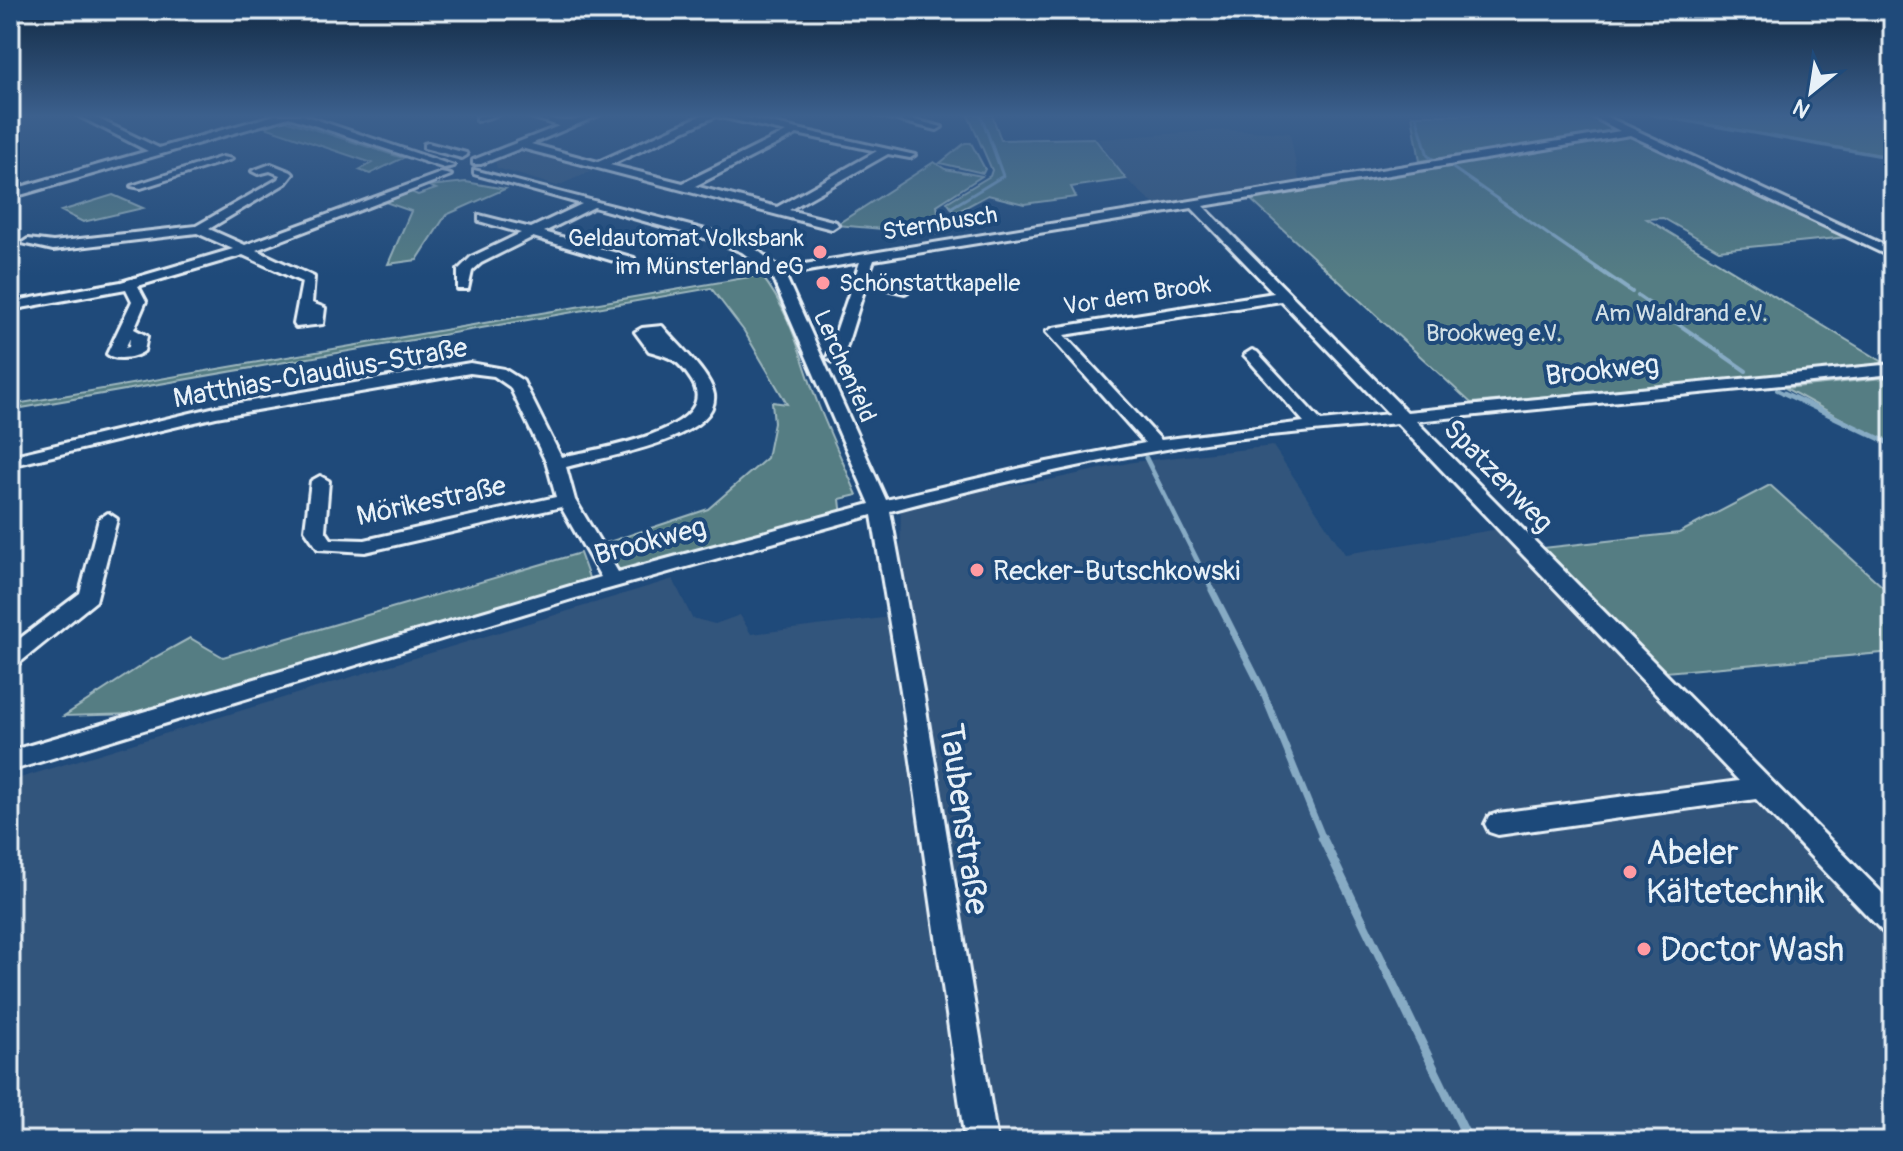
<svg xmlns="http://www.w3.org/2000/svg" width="1903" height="1151" viewBox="0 0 1903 1151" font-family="Pangolin,sans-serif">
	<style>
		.built { fill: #32547c }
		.green { fill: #557d83; stroke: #9eb7be; stroke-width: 2 }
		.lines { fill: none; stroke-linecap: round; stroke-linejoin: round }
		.stream-far4 { stroke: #87abc4; stroke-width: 3 }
		.stream-far3 { stroke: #87abc4; stroke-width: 4 }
		.stream-far2 { stroke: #87abc4; stroke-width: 5 }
		.stream-far1 { stroke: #87abc4; stroke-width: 7 }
		.stream { stroke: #87abc4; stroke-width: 9 }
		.minor-casing { stroke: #e8f1f8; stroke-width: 6 }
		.minor { fill: #1f4a7a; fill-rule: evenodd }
		.poi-dot { fill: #ff9aa2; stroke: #1f4a7a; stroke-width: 3 }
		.labels { text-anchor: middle; stroke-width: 8; stroke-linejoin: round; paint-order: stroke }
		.far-street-label { font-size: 24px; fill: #e8f1f8; stroke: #1f4a7a }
		.far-poi-label { font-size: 24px; fill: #e8f1f8; stroke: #1f4a7a; text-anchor: end }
		.far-park-label { font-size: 24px; fill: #d2e0e6; stroke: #1f4a7a }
		.street-label { font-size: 28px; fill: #e8f1f8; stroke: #1f4a7a }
		.poi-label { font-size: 28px; fill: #e8f1f8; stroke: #1f4a7a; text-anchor: start }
		.near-street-label { font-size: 34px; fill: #e8f1f8; stroke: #1f4a7a }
		.near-poi-label { font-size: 34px; fill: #e8f1f8; stroke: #1f4a7a; text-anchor: start }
	</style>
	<rect width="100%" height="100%" fill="#1f4a7a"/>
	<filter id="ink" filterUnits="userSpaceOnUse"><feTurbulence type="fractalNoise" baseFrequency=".0125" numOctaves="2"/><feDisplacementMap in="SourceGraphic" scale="16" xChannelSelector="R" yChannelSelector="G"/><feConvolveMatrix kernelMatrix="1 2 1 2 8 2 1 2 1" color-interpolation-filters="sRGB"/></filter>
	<g filter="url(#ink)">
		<path class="built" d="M 1224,130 L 1290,133 L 1300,185 L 1156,206 L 1126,179 L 1098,139 Z
			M 521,149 L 573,163 L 571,165 L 592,171 L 557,186 L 497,168 L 495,161 Z
			M 1273,446 L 1345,554 L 1499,529 L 1893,924 L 1893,1141 L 10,1141 L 10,781 L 673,579 L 692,618 L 715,624 L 740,615 L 751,634 L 899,616 L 901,502 L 1054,479 L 1133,462 Z"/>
		<path class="green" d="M 968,115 L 992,115 L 1001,140 L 1094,138 L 1126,179 L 1071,187 L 1076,197 L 1024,204 L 988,195 L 955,213 L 947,202 L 990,176 L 992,170 Z
			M 1412,115 L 1585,115 L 1620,131 L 1420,161 Z
			M 1654,115 L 1893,115 L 1893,157 Z
			M 285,120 L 403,158 L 370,174 L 359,170 L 372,163 L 265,127 Z
			M 1631,136 L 1847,237 L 1719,250 L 1663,218 L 1647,219 L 1888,365 L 1471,403 L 1249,198 Z
			M 965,143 L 971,143 L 985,169 L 983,173 L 940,163 Z
			M 934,162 L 945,169 L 982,176 L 937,205 L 941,234 L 836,225 Z
			M 466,182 L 505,189 L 446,215 L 417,260 L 388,264 L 411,211 L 385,202 L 411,192 L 418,195 L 436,189 L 429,186 Z
			M 113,195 L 143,208 L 83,222 L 61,211 Z
			M 761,275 C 792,313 801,360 818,404 C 830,434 844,464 857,495 L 840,499 L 842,517 L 612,579 L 601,560 L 603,544 L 708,509 L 767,458 L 774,423 L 772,402 L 787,404 L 744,331 L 711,288 L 10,410 L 10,405 Z
			M 1893,377 L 1893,447 L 1785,388 Z
			M 1770,485 L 1893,596 L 1893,652 L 1665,672 L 1543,548 L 1679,533 Z
			M 580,553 L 592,586 L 171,713 L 64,716 L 150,660 L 190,638 L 223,657 Z"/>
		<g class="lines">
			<path class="stream-far4" d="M 1416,115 L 1428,156 L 1435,160
				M 1652,115 L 1893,158
				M 1450,166 L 1556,240
				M 952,207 L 1003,176 L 981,115"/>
			<path class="stream-far3" d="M 1553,238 L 1632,292
				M 1638,296 L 1746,371
				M 1777,390 L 1788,395"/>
			<path class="stream-far2" d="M 1784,393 L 1893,445
				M 1146,458 L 1213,592"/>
			<path class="stream-far1" d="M 1212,590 L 1261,687 L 1323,839"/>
			<path class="stream" d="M 1322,837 L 1469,1141"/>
			<defs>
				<path id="minor" d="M 77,115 L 90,115 L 159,148 L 275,115 L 303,115 L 454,166 L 444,168 L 289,117 L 10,198 L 10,190 L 148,151 Z
					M 482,115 L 497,115 L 477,121 L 477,117 Z
					M 524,115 C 539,115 551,120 565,121 C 576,122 587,115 599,115 L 531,144 L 598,162 L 702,115 L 735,115 L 915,155 L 910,158 L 888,154 L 789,210 L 836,222 L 838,225 L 832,229 L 521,148 L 481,164 L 473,164 L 473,160 L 559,126 ZM 716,116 L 786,132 L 683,183 L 610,165 ZM 797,134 L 877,151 L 777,207 L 695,186 Z
					M 877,115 L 896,115 L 942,127 L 937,130 Z
					M 1590,115 L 1603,115 L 1893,249 L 1893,258 L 1630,135 L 1203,206 L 1407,412 L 1893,364 L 1893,374 L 1416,421 L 1893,904 L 1893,936 L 1883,932 L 1756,799 L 1498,835 L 1489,832 L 1485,824 L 1489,816 L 1498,813 L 1739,781 L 1397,423 C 1340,429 1283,433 1226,440 C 1113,455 1001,482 890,511 L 923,691 L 997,1141 L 965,1141 L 901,691 L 872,515 L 572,599 L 10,771 L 10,751 L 601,577 L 561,507 L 365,552 L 318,549 L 305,530 L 311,481 L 320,476 L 329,481 L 325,530 L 331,539 L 365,540 L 556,497 L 547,464 L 510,387 L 494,376 L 470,373 L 216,417 L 10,466 L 10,456 L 216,407 L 470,363 L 504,369 L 523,381 L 561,457 C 592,450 723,431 692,381 C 679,360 671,357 649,351 L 635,332 L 642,328 L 662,326 C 676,343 711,374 714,395 C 719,440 598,458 566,467 L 575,500 L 618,572 L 870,504 L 771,274 L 742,252 L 715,241 L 594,207 L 544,232 L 634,258 L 634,264 L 624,264 L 533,237 L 481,263 L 472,271 L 468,289 L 458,289 L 458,270 L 471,257 L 521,233 L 479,221 L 479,215 L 531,228 L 582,204 L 474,174 L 474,170 L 725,235 L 752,246 L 780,268 L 1620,131 ZM 1192,208 L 1274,293 L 1053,328 L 1046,332 L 1145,443 L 1047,462 L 886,500 L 785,275 L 860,262 L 827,358 L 835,363 L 843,358 L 866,284 L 905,293 L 912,289 L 868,276 L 874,260 ZM 1281,301 L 1389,414 L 1321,421 L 1257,352 L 1252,350 L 1244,355 L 1247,358 L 1304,422 L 1161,440 L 1064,335 Z
					M 428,143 L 466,153 L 467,155 L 462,158 L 424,148 L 424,144 Z
					M 222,157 L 232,159 L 141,188 L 131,186 Z
					M 271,164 L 291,172 L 293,174 L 286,183 L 209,229 L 245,245 L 441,173 L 451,175 L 256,250 L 314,277 L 312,303 L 325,308 L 323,324 L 296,327 L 294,324 L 302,282 L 243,255 L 138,286 L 146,301 L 134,329 L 147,336 L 144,351 C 136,358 115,361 107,354 L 132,301 L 126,289 L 10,310 L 10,302 L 121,282 L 233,249 L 197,233 L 53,250 L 22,243 L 28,239 L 53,242 L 196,226 L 278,179 L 280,175 L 270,171 L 258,174 L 252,171 ZM 130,338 L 129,347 L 125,348 Z
					M 108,513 L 117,519 L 96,601 L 18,664 L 10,666 L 10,646 L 80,593 L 99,519 Z"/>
			</defs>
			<use href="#minor" class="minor-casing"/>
			<use href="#minor" class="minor"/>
		</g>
	</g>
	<linearGradient id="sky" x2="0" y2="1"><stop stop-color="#112943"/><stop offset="0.42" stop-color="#3c608d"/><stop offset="1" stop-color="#3c608d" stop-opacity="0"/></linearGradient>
	<rect width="1903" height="276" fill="url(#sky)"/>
	<g class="poi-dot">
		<circle cx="820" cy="252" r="8"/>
		<circle cx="823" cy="283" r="8"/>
		<circle cx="977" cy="570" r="8"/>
		<circle cx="1630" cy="872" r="8"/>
		<circle cx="1644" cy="949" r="8"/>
	</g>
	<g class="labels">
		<g class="far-street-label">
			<text transform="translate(940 223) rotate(-9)" y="8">Sternbusch</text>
			<text transform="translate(1137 295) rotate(-9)" y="8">Vor dem Brook</text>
			<text transform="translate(845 366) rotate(66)" y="8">Lerchenfeld</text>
		</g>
		<g class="far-poi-label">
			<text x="804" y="246">Geldautomat Volksbank<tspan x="804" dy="28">im Münsterland eG</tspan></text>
			<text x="839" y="291" text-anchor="start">Schönstattkapelle</text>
		</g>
		<g class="far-park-label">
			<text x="1681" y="321">Am Waldrand e.V.</text>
			<text x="1494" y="341">Brookweg e.V.</text>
		</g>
		<g class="street-label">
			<text transform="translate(1602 369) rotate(-6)" y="10">Brookweg</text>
			<text transform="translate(320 372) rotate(-10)" y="10">Matthias-Claudius-Straße</text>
			<text transform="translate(1499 475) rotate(46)" y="10">Spatzenweg</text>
			<text transform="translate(431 500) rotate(-12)" y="10">Mörikestraße</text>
			<text transform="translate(650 540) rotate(-15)" y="10">Brookweg</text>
		</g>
		<g class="poi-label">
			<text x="993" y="580">Recker-Butschkowski</text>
		</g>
		<g class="near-street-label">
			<text transform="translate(965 819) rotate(82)" y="12">Taubenstraße</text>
		</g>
		<g class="near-poi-label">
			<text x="1646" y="864">Abeler<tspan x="1646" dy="39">Kältetechnik</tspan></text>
			<text x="1660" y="961">Doctor Wash</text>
		</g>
	</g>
	<rect width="1903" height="1151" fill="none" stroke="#1f4a7a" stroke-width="40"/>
	<rect x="20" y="20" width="1863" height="1111" fill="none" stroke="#e8f1f8" stroke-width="3" filter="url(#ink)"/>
	<g transform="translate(1811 92) rotate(210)" stroke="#1f4a7a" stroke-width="6" paint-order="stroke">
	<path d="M0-6L14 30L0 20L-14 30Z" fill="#e8f1f8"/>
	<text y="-12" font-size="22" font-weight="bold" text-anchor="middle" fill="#e8f1f8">N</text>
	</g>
</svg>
